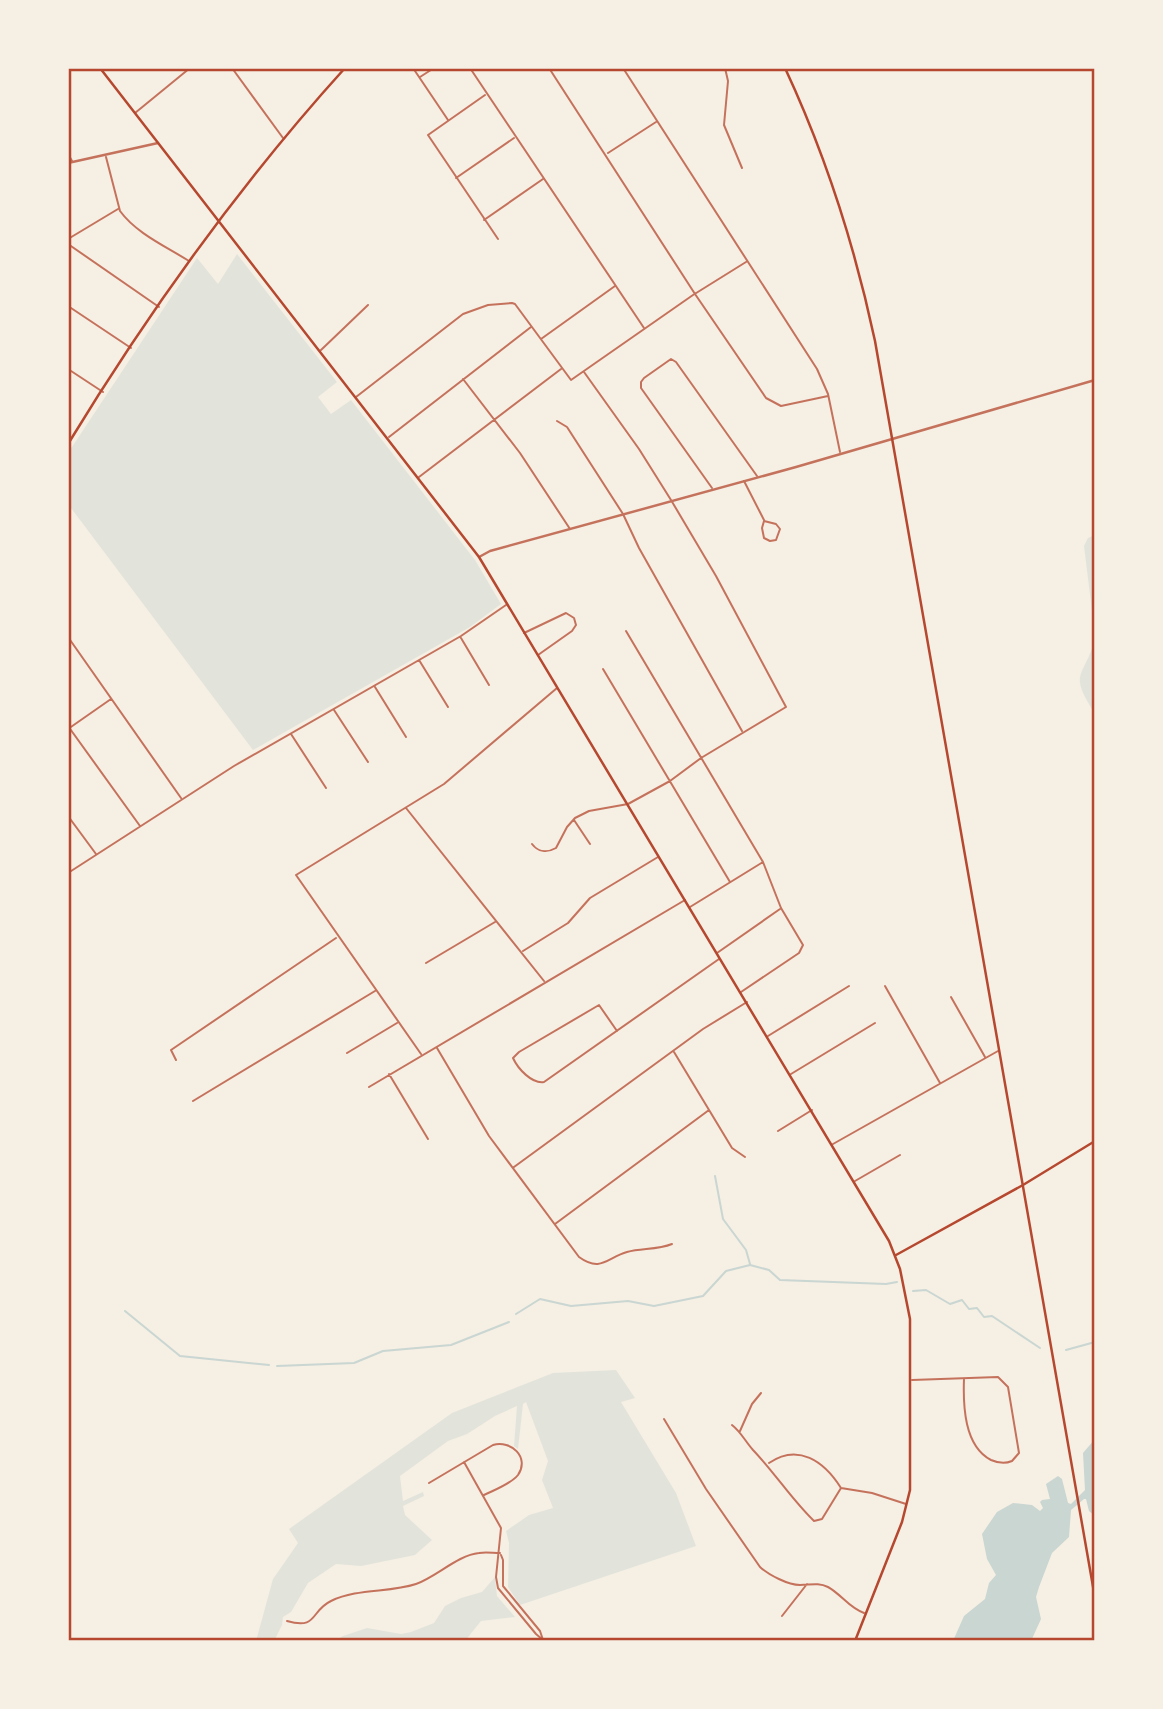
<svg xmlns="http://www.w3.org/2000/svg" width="1163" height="1709" viewBox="0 0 1163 1709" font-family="'IBM Plex Sans',sans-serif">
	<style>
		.green { fill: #e2e4dc }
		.water { fill: #c9d6d2 }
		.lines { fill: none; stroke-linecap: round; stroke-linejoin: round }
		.stream { stroke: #c9d6d2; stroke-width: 2 }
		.minor { stroke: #c5725c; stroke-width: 2 }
		.tertiary { stroke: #c5725c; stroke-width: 2.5 }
		.secondary { stroke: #b5482f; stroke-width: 2.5 }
		.primary { stroke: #b5482f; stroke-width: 2.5 }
		.neatline { fill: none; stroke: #b5482f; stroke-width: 2.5 }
	</style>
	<rect width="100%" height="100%" fill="#f6efe4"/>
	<path class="green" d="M 237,254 L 337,382 L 318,397 L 331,414 L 351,400 L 475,560 L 501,604 L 470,627 L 253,750 L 68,504 L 68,453 L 197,258 L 218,284 Z
		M 1095,535 L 1095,635 L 1084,546 L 1088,538 Z
		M 1095,640 L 1095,714 C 1068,672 1083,679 1095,640 Z
		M 616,1370 L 635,1398 L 621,1402 L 676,1493 L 696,1546 L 520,1605 L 508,1587 L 509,1543 L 506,1531 L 529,1515 L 553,1508 L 542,1480 L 548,1461 L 526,1402 L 523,1404 L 518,1449 L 514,1446 L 517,1406 L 495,1416 L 467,1434 L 448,1441 L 400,1476 L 403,1501 L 423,1492 L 424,1496 L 403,1506 L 405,1515 L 432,1540 L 415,1555 L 361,1566 L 336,1564 L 308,1583 L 291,1612 L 283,1617 L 282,1625 L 274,1641 L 256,1641 L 273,1579 L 298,1543 L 289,1529 L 452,1413 L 553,1373 Z
		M 495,1577 L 497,1596 L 515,1617 L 481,1621 L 465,1641 L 335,1641 L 343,1636 L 367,1628 L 401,1634 L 411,1632 L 434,1623 L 445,1606 L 461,1598 L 482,1592 Z"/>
	<path class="water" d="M 1095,1439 L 1095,1516 L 1089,1511 L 1086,1499 L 1084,1499 L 1071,1510 L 1069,1537 L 1052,1553 L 1039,1587 L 1036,1597 L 1041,1619 L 1031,1641 L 953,1641 L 964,1616 L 985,1599 L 989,1583 L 996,1575 L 987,1559 L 982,1534 L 997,1512 L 1013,1503 L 1032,1505 L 1040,1511 L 1043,1508 L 1040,1502 L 1042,1500 L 1050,1499 L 1046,1484 L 1058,1476 L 1062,1479 L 1068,1503 L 1071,1504 L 1085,1490 L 1083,1453 Z"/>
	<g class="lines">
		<path class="stream" d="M 715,1176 L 723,1219 L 746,1250 L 750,1264
			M 913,1291 L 926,1290 L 950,1304 L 962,1300 L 969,1309 L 977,1308 L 984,1317 L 992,1316 L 1040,1348
			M 125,1311 L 180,1356 L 269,1365
			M 516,1314 L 540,1299 L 571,1306 L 628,1301 L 654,1306 L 703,1296 L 726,1271 L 750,1265 L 769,1270 L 780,1280 L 886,1284 L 897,1282
			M 1066,1350 L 1095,1342
			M 277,1366 L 354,1363 L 383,1351 L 451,1345 L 509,1322"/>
		<path class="minor" d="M 232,68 L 283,138
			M 413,68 L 448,120
			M 470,68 L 644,328
			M 549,68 L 695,294 L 766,398 L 781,406 L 828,396
			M 623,68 L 817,369 L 828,394 L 840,452
			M 725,68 L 728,81 L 724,125 L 742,168
			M 420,77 L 434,68
			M 485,95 L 428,135 L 498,239
			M 135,113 L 190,68
			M 608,153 L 656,122
			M 68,154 L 72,161
			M 106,157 L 120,211 C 136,233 165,246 189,261
			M 456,178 L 514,138
			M 484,220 L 543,179
			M 68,239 L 118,209
			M 68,244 L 159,307
			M 68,306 L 131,348
			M 541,339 L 615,286
			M 321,350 L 368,305
			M 68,369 L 103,392
			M 463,379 L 520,453 L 570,529
			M 356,397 L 463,314 L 488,305 L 512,303 L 515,304 L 571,380 L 693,295 L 746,262
			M 557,421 L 567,427 L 623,514 L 639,548 L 742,731
			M 389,437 L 531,327
			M 419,477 L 561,369
			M 744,481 L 764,520
			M 712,488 L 641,388 L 641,382 L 644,378 L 671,359 L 676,362 L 757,476
			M 764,521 L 776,524 L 780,529 L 776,540 L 770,541 L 764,538 L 762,528 Z
			M 626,631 L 763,862 L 781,908 L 803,945 L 799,953 L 741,992
			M 524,633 L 566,613 L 574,618 L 576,625 L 572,631 L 538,655
			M 68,637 L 181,798
			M 461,638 L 489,685
			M 419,660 L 448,707
			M 603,669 L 730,882
			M 375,687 L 406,737
			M 334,710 L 368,762
			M 68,726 L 140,826
			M 68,729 L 111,699
			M 291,734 L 326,788
			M 406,808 L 544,981
			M 68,816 L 96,854
			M 574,820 L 590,844
			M 532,844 C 538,852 547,853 556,848 L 567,827 L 575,818 L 589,811 L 628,804 L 670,781 L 701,758 L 786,707 L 716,576 L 671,500 L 639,449 L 584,372
			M 68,873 L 234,766 L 461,636 L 506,605
			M 690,907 L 763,862
			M 523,951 L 568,923 L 590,898 L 658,857
			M 717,953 L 780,909
			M 426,963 L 495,922
			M 885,986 L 940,1083
			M 951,997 L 985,1057
			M 617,1031 L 599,1005 L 519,1052 L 513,1058 C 518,1069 532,1084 544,1082 L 719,959
			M 768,1036 L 849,986
			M 437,1048 L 489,1136 L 579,1257 C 601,1273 608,1257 627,1252 C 642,1248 657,1250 672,1244
			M 674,1052 L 732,1148 L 745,1157
			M 347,1053 L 397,1023
			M 421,1054 L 296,875 L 444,784 L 557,688
			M 176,1060 L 171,1050 L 336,938
			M 389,1074 L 428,1139
			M 791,1074 L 875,1023
			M 369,1087 L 685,900
			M 193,1101 L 375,991
			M 778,1131 L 812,1110
			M 833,1144 L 998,1051
			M 514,1167 L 703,1029 L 747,1002
			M 855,1181 L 900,1155
			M 555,1224 L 709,1110
			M 912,1380 L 998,1377 L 1008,1387 L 1019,1453 L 1012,1461 C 1005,1464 998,1463 991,1460 C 964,1446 963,1405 964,1379
			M 664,1419 L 706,1489 L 760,1567 C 769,1575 788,1585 800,1585 C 810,1585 818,1582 828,1587 C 841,1594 849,1608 864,1613
			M 732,1425 C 741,1432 745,1441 753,1450 C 775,1473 792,1500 814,1521 L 822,1519 L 841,1488
			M 740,1431 L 752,1404 L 761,1393
			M 464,1462 L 501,1528 L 496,1577 L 498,1588 L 536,1634 L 543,1640
			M 769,1463 C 798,1443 824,1461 841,1488 L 872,1493 L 906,1504
			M 429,1483 L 493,1445 C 511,1440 530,1457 518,1475 C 511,1484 494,1490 484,1495
			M 501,1555 L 503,1560 L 503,1586 L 540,1631 L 543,1640
			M 782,1616 L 807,1584
			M 287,1621 C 318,1630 310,1611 331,1601 C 358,1588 389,1593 416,1584 C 436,1577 458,1555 479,1553 C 485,1552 493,1553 500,1553"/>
		<path class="tertiary" d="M 68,163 L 158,143
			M 479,557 L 490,551 L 796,467 L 1095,380"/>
		<path class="secondary" d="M 100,68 L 479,557 L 889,1241 L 900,1269 L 910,1319 L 910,1490 L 902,1522 L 855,1641
			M 68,444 C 149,311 240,184 345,68
			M 896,1255 L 1023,1185 L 1095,1141"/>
		<path class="primary" d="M 785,68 C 826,156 855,247 875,341 L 1095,1598"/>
	</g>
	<rect width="1163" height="1709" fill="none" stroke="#f6efe4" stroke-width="140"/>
	<rect x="70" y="70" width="1023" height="1569" class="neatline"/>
</svg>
